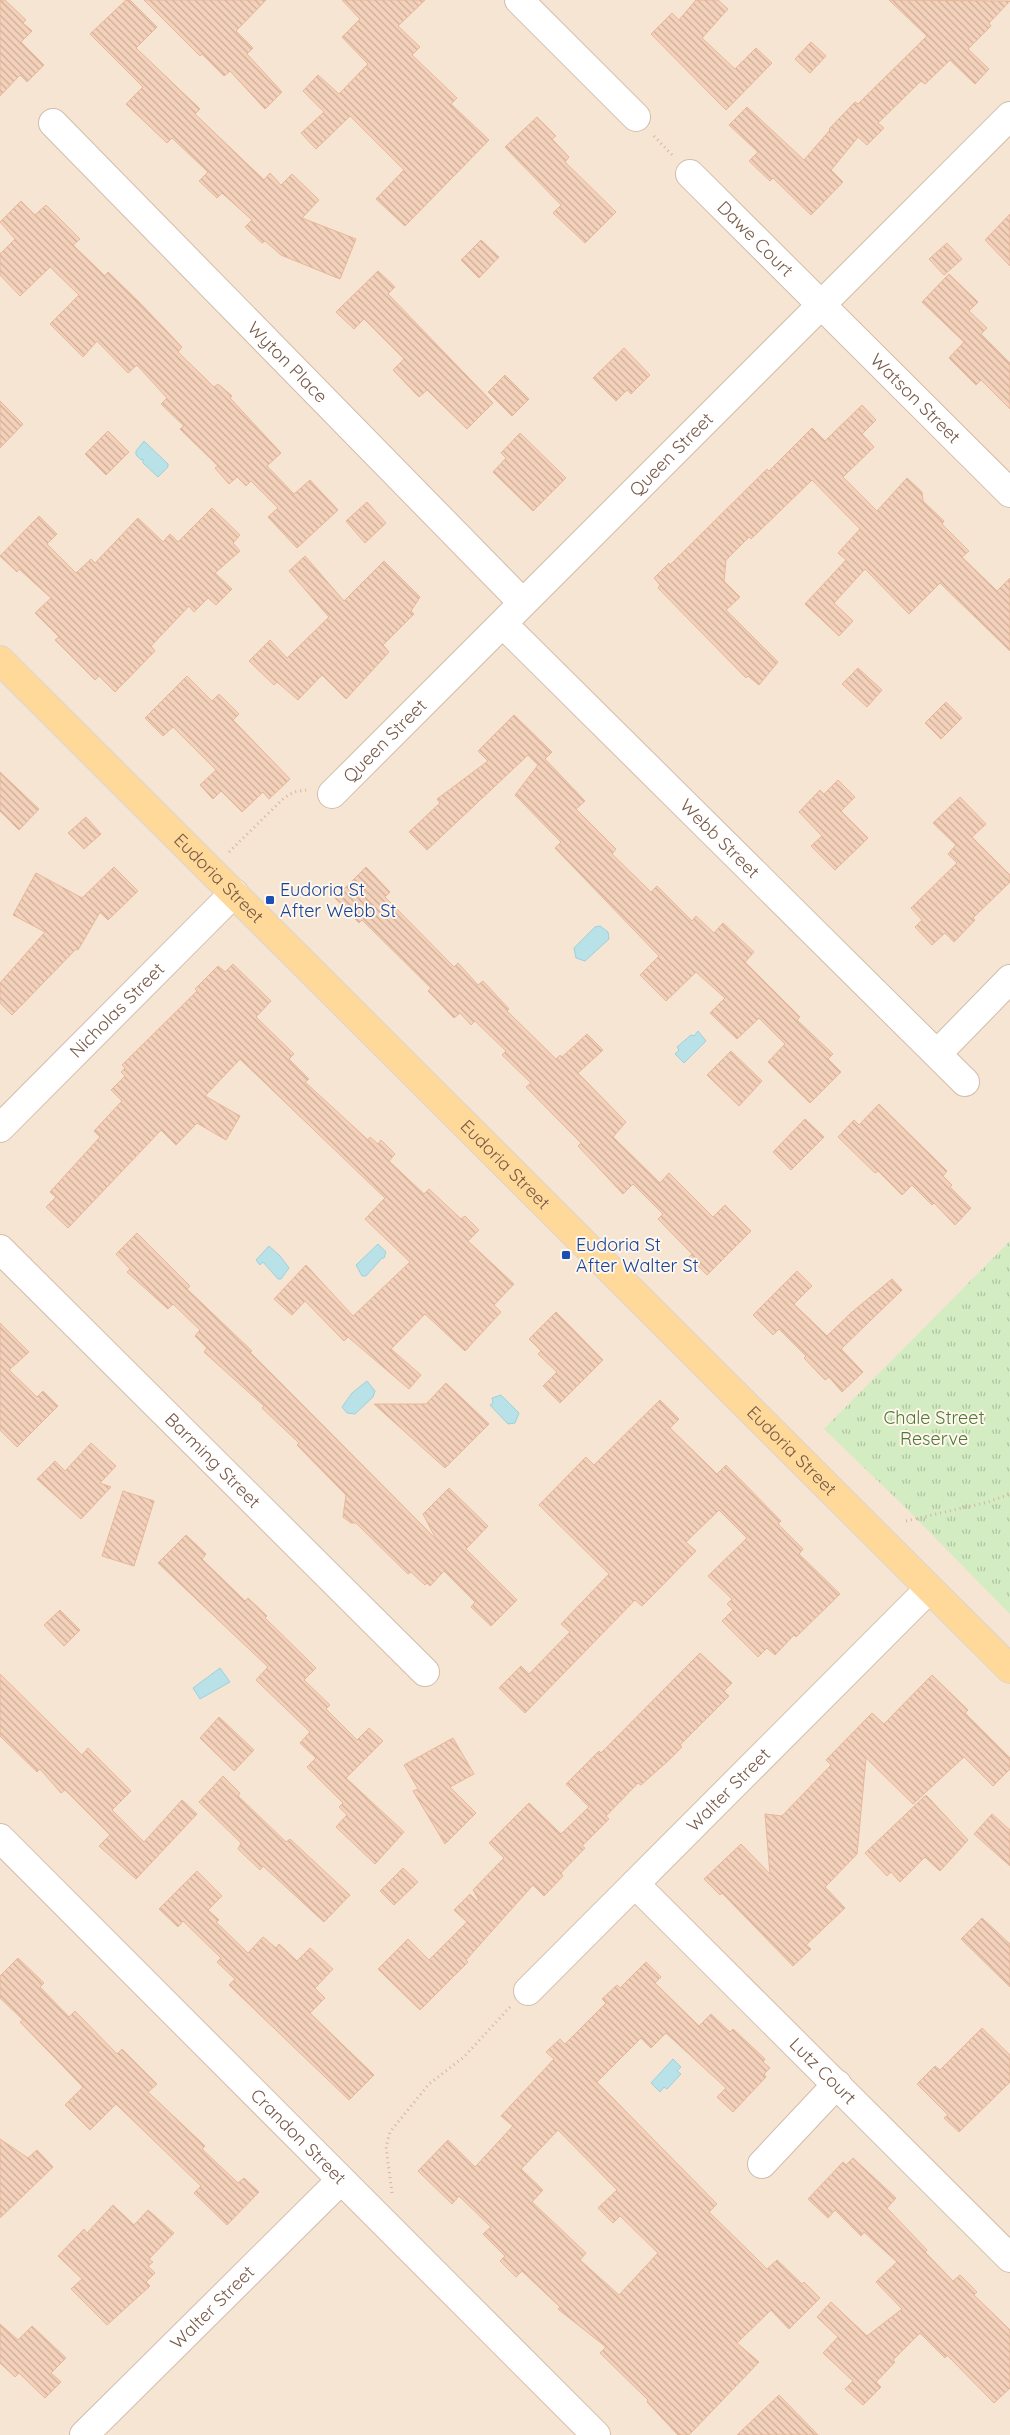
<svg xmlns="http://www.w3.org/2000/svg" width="1010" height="2435" viewBox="0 0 1010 2435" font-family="Quicksand,sans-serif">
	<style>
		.residential { fill: #f5e5d2 }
		.park { fill: url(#park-tufts) }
		.water { fill: #b8e1e8; stroke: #9dd1db }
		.building { fill: url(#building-back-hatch); stroke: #e8b79a; fill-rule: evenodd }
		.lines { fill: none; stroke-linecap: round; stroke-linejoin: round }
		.minor-casing { stroke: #d2bdac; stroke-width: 30 }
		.major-casing { stroke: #dcd4cf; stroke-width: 30 }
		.path { stroke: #d9b49d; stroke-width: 3; stroke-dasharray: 1 4; stroke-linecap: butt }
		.minor { stroke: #fff; stroke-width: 28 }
		.major { stroke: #ffd99a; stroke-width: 28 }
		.transit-dot { fill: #1a4fb4; stroke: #fff7ec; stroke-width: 2 }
		.labels { text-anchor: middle; stroke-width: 4; stroke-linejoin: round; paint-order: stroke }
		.street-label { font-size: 18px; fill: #785948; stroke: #fff7ec }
		.transit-label { font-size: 18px; fill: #164399; stroke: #fff7ec; text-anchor: start }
		.park-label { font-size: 18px; fill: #4e783c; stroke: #fff7ec }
	</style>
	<defs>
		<pattern id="park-tufts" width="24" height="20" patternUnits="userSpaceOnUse" patternTransform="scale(1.25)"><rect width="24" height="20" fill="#d3ecc2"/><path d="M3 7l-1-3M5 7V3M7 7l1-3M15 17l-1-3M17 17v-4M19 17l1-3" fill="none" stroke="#b0c2a0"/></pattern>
		<pattern id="building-back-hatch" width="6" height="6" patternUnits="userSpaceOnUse" patternTransform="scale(1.25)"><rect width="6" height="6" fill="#f4d1ba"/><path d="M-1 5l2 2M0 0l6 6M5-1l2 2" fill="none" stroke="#caad99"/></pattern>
	</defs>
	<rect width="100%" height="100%" fill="#fdf4e4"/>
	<path class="residential" d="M 0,0 L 1010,0 L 1010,2435 L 0,2435 Z"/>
	<path class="park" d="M 1010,1241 L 1010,1614 L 905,1507 L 824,1429 Z"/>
	<path class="water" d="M 144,441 L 168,464 L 168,467 L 158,477 L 143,463 L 143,459 L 141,460 L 136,455 L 136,451 Z
		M 600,926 L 608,932 L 609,939 L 585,961 L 576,958 L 574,948 L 595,927 Z
		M 698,1031 L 706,1041 L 684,1063 L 675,1054 L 679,1050 L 677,1047 L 691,1035 L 694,1036 Z
		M 378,1244 L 386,1252 L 384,1258 L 382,1258 L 366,1276 L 362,1276 L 356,1265 Z
		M 269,1246 L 280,1256 L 289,1268 L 281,1279 L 278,1279 L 263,1262 L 260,1265 L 256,1260 Z
		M 367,1381 L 375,1391 L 373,1397 L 355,1414 L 347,1413 L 342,1407 L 352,1393 Z
		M 501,1395 L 519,1413 L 515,1423 L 508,1424 L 490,1405 L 493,1403 L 492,1398 Z
		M 220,1668 L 230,1682 L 200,1699 L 193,1688 Z
		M 673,2059 L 681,2067 L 677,2071 L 681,2074 L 667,2089 L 664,2087 L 660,2092 L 651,2083 Z"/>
	<path class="building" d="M 0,0 L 5,0 L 26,20 L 23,23 L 32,31 L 21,42 L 44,65 L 27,82 L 20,75 L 0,96 Z
		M 126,0 L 130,0 L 157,27 L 136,48 L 200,109 L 195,114 L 264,180 L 270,173 L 281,185 L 292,174 L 319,200 L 302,218 L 356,239 L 340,279 L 281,255 L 265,241 L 262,243 L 245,227 L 252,220 L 222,193 L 217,198 L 199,181 L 208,172 L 172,138 L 167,143 L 126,104 L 143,87 L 90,34 Z
		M 144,0 L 266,0 L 236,31 L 253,48 L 247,54 L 282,92 L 265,109 L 230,71 L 224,76 L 202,54 L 200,56 Z
		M 342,0 L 425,0 L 398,26 L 420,47 L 412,55 L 457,98 L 451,104 L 489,140 L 405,226 L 376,199 L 404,170 L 350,116 L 316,149 L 301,133 L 324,112 L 303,91 L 318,75 L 339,94 L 368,64 L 342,37 L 360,19 Z
		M 696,0 L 718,0 L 728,9 L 702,38 L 735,69 L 756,48 L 772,63 L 726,110 L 651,34 L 672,13 L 679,20 Z
		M 889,0 L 1010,1 L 989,23 L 991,26 L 968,49 L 989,69 L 975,84 L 950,60 L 925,84 L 921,81 L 878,123 L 884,128 L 867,145 L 858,137 L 831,170 L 843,182 L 811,215 L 773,178 L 770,181 L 749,161 L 758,152 L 729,125 L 747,107 L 804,160 L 830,130 L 829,129 L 855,102 L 858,104 L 927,36 Z
		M 811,42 L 826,56 L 810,73 L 795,59 Z
		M 537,117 L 556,136 L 552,139 L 569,157 L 565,162 L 616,212 L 585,243 L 553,213 L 561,205 L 505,147 Z
		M 21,201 L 35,215 L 46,205 L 80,239 L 73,245 L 105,276 L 108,272 L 139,302 L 182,347 L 178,352 L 214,387 L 218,384 L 232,396 L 230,398 L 281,453 L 267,466 L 294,494 L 310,480 L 338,510 L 297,548 L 268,517 L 278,508 L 251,481 L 246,486 L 237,477 L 229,484 L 215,468 L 218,466 L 180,429 L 184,426 L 161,404 L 167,398 L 137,365 L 128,373 L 97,341 L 83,357 L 50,324 L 79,295 L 50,267 L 20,296 L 0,275 L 0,254 L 15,239 L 0,222 Z
		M 1010,214 L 1010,266 L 985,240 Z
		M 481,240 L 499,257 L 479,278 L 461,260 Z
		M 947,243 L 962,259 L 944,275 L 929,259 Z
		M 378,271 L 395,287 L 388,294 L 493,403 L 467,429 L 427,390 L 419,397 L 393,370 L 404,359 L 364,319 L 354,329 L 336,312 Z
		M 949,274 L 978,302 L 969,311 L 987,328 L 981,334 L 1010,363 L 1010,409 L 981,380 L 976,385 L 949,358 L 964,342 L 922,302 Z
		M 624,348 L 650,375 L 631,394 L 627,390 L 616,401 L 593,378 Z
		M 505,375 L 529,399 L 512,416 L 488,392 Z
		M 0,401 L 23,424 L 0,448 Z
		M 862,405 L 876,420 L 862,434 L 874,447 L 843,477 L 877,511 L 907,478 L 922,492 L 923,501 L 944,521 L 942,524 L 969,551 L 962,557 L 997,591 L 1010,578 L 1010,651 L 940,583 L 909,614 L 865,569 L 834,603 L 853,621 L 839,636 L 805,604 L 846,560 L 838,553 L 860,529 L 812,480 L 751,539 L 749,537 L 726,560 L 724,581 L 740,597 L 726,610 L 778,662 L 759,685 L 748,676 L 746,678 L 658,588 L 660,585 L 654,578 L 669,563 L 670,565 L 767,469 L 769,471 L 812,428 L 825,441 Z
		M 108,431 L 129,452 L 106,475 L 85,454 Z
		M 520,433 L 566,478 L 533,511 L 493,472 L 506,458 L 501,453 Z
		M 367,502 L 386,523 L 365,543 L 346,521 Z
		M 212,508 L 240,535 L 233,543 L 240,551 L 215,573 L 232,589 L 216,605 L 208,598 L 194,612 L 189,606 L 151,646 L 155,651 L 115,692 L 99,676 L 95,680 L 55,640 L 59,637 L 35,613 L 51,598 L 19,569 L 17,572 L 0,556 L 39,516 L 57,534 L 47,544 L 76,573 L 91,559 L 95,563 L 138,518 L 163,542 L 170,534 L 178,542 Z
		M 305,556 L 344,601 L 384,561 L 420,597 L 411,611 L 414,614 L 383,645 L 389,652 L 346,699 L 322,675 L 298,700 L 277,682 L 274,685 L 249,661 L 270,640 L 287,658 L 329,617 L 289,571 Z
		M 858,668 L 882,690 L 867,707 L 842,684 Z
		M 187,676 L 212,701 L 219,694 L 239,714 L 233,720 L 290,779 L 269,799 L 263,792 L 242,812 L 221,791 L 213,799 L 200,785 L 216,770 L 173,727 L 163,736 L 145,718 Z
		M 946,702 L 962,718 L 941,739 L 925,723 Z
		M 514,715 L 552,752 L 545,759 L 585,801 L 576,809 L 616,849 L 612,854 L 651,892 L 657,886 L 692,921 L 696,916 L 714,933 L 723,923 L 754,952 L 745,962 L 800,1017 L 797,1020 L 833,1054 L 828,1059 L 841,1072 L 810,1103 L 768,1062 L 785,1044 L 759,1018 L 737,1039 L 710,1013 L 725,998 L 696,972 L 666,1001 L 640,975 L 659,956 L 555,848 L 561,842 L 515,795 L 538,765 L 528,755 L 427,850 L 409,832 L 440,803 L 437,799 L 488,761 L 478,751 Z
		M 0,772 L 39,809 L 19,830 L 0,811 Z
		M 838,780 L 855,797 L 841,811 L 868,838 L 835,870 L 811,846 L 822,836 L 799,812 L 820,790 L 824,794 Z
		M 960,797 L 986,824 L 972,837 L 1010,875 L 1010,882 L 973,918 L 975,920 L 954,942 L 945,933 L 932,945 L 915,927 L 922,920 L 911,908 L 957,863 L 948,854 L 956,845 L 933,823 Z
		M 86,817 L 101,834 L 84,849 L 68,833 Z
		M 114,867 L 138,891 L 108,920 L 100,912 L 78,950 L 76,949 L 12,1015 L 0,1003 L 0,983 L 45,932 L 13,915 L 36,873 L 82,898 Z
		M 366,867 L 390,892 L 385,897 L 454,967 L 458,963 L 478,985 L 483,981 L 509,1009 L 507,1011 L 556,1059 L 560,1055 L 562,1057 L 587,1034 L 603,1050 L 578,1073 L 626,1122 L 613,1137 L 660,1183 L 669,1173 L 713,1217 L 725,1205 L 751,1231 L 707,1275 L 689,1257 L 692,1254 L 658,1219 L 663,1214 L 633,1184 L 623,1194 L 578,1146 L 581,1143 L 526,1087 L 531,1083 L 502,1055 L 506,1051 L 475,1021 L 471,1025 L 460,1013 L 454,1018 L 428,991 L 431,988 L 362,920 L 359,923 L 335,898 Z
		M 233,964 L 271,1001 L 256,1017 L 294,1054 L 289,1059 L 309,1079 L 305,1082 L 368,1140 L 370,1137 L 378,1144 L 381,1140 L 395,1154 L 389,1161 L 424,1194 L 429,1189 L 461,1219 L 465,1216 L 479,1230 L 468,1241 L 514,1284 L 494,1305 L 501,1312 L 465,1351 L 425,1314 L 391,1349 L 421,1375 L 409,1389 L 348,1337 L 344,1341 L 305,1301 L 292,1315 L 274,1299 L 306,1265 L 353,1316 L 410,1262 L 365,1219 L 385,1198 L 240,1059 L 205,1096 L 240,1116 L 226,1140 L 197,1123 L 176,1145 L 161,1130 L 68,1228 L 46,1207 L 56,1197 L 50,1192 L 100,1137 L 94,1131 L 122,1101 L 111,1090 L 125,1076 L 121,1072 L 125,1068 L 122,1065 L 197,991 L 195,989 L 218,966 L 225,972 Z
		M 731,1051 L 762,1081 L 739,1106 L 707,1075 Z
		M 879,1104 L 947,1171 L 943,1176 L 952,1185 L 950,1187 L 971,1208 L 955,1225 L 934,1203 L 932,1205 L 912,1185 L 902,1195 L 878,1171 L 875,1173 L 838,1137 L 854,1120 L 859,1125 Z
		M 805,1119 L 824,1137 L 791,1170 L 773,1152 Z
		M 137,1233 L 190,1286 L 187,1289 L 252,1351 L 250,1352 L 436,1539 L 423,1514 L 449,1488 L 488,1526 L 466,1549 L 517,1600 L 491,1626 L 471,1607 L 475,1602 L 444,1571 L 430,1586 L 427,1583 L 425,1585 L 411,1572 L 408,1574 L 356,1523 L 351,1523 L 343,1517 L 346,1495 L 297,1445 L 299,1443 L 262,1408 L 264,1406 L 204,1352 L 207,1348 L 195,1336 L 200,1330 L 173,1304 L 168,1309 L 127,1272 L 130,1269 L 116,1254 Z
		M 797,1271 L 812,1286 L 794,1304 L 827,1336 L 852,1312 L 892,1279 L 902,1290 L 841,1349 L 863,1372 L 842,1392 L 829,1377 L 825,1380 L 804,1358 L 806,1356 L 779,1329 L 773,1335 L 753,1315 Z
		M 556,1312 L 603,1360 L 560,1403 L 543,1386 L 557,1372 L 538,1354 L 541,1351 L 529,1339 Z
		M 0,1323 L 29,1352 L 9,1370 L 37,1397 L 43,1391 L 58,1406 L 17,1447 L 0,1430 Z
		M 446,1383 L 489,1424 L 445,1468 L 374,1404 L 426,1404 Z
		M 660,1400 L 679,1419 L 670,1428 L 717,1474 L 726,1465 L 781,1521 L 778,1524 L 803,1549 L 799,1554 L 840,1594 L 796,1637 L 794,1635 L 775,1655 L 767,1648 L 758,1657 L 722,1621 L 733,1610 L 727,1604 L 732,1599 L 708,1576 L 747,1538 L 719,1510 L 686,1542 L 696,1551 L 642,1606 L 635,1600 L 525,1713 L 499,1688 L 521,1666 L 529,1674 L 570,1632 L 561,1624 L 609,1574 L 539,1505 L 586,1457 L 594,1465 Z
		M 91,1443 L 116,1466 L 100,1483 L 111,1487 L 81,1519 L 37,1479 L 55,1461 L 65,1471 Z
		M 123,1491 L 154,1501 L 134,1566 L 102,1556 Z
		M 186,1535 L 206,1554 L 202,1559 L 245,1601 L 248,1598 L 267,1616 L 265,1618 L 316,1668 L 304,1680 L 330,1705 L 326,1709 L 357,1740 L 369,1728 L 383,1741 L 346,1778 L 404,1832 L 375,1864 L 336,1827 L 347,1815 L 339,1807 L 343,1803 L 307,1767 L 316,1758 L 300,1743 L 310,1732 L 256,1680 L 268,1667 L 158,1563 Z
		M 60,1610 L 80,1630 L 64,1646 L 44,1625 Z
		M 700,1653 L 732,1683 L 724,1691 L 729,1696 L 680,1745 L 682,1747 L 669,1760 L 641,1785 L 638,1783 L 606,1816 L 609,1819 L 582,1846 L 585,1848 L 561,1873 L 563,1876 L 544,1896 L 533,1885 L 466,1960 L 468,1962 L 420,2010 L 378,1969 L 408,1939 L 429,1960 L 467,1922 L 454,1910 L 470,1894 L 477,1901 L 479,1900 L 473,1890 L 504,1858 L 489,1843 L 529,1803 L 561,1834 L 589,1807 L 566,1784 L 599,1751 L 601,1753 Z
		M 0,1674 L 82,1755 L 88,1748 L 131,1791 L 112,1810 L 144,1842 L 182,1800 L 197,1814 L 136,1879 L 99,1846 L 110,1835 L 65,1790 L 61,1793 L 40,1769 L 37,1772 L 0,1736 Z
		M 932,1675 L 968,1710 L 965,1713 L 1010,1758 L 1010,1769 L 993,1786 L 964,1757 L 913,1804 L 866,1758 L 857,1854 L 825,1887 L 845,1908 L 806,1945 L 811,1949 L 793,1966 L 722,1893 L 720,1895 L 704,1879 L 741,1844 L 770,1874 L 765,1814 L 782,1816 L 831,1765 L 826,1760 L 872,1713 L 884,1724 Z
		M 219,1717 L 254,1750 L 234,1771 L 200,1738 Z
		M 453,1738 L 474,1774 L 450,1787 L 476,1813 L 445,1844 L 413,1791 L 418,1789 L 404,1765 Z
		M 223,1776 L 240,1793 L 238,1796 L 286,1842 L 290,1839 L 350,1895 L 324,1922 L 263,1866 L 260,1870 L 238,1849 L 241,1843 L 199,1802 Z
		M 926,1795 L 968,1840 L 940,1871 L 925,1857 L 900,1882 L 891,1872 L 887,1876 L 865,1853 Z
		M 992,1814 L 1010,1830 L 1010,1866 L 974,1834 Z
		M 403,1868 L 418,1882 L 394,1905 L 380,1891 Z
		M 197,1871 L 222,1896 L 208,1910 L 219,1920 L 216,1922 L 248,1953 L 263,1937 L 276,1948 L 279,1944 L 297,1961 L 310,1948 L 333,1969 L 315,1988 L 325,1998 L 310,2013 L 374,2075 L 349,2100 L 229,1985 L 235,1979 L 217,1962 L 221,1958 L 183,1921 L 178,1927 L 159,1909 Z
		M 982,1918 L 1010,1944 L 1010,1987 L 961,1939 Z
		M 18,1958 L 44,1983 L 40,1987 L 69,2017 L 75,2011 L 117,2054 L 122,2049 L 157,2084 L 148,2092 L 205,2146 L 202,2149 L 238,2183 L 244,2178 L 259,2192 L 227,2225 L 194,2193 L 201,2186 L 116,2104 L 90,2130 L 65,2105 L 83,2087 L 20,2022 L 23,2020 L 0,1998 L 0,1976 Z
		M 646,1962 L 661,1977 L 655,1983 L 699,2026 L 711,2014 L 730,2032 L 733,2029 L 765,2059 L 763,2062 L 770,2068 L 764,2074 L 766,2077 L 733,2112 L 717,2097 L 726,2088 L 666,2033 L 651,2048 L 641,2038 L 597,2082 L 717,2204 L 709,2212 L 750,2252 L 767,2269 L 777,2260 L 802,2284 L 804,2282 L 820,2298 L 789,2329 L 771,2310 L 737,2343 L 759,2362 L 689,2435 L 678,2435 L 647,2402 L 648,2400 L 600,2353 L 606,2347 L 558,2309 L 560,2307 L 522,2271 L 516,2277 L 500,2261 L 505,2256 L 483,2234 L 491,2227 L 459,2196 L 452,2204 L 418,2171 L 448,2140 L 475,2167 L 513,2126 L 501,2116 L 554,2059 L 546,2052 L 560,2039 L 565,2044 L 606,2003 L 602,1999 L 617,1985 L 620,1988 ZM 558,2130 L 617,2190 L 598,2208 L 613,2223 L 620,2216 L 658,2253 L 619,2295 L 580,2260 L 586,2253 L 532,2202 L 543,2190 L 521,2169 Z
		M 982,2028 L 1010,2055 L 1010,2082 L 959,2132 L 944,2118 L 948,2115 L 917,2084 L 935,2066 L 940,2070 Z
		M 0,2139 L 28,2158 L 37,2150 L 53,2167 L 0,2218 Z
		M 853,2158 L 896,2198 L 887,2208 L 927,2250 L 925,2252 L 953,2281 L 960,2275 L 977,2292 L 974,2295 L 1010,2330 L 1010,2388 L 994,2403 L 947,2355 L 945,2358 L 920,2333 L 893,2360 L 895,2362 L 876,2382 L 881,2387 L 863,2405 L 845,2389 L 853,2381 L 823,2353 L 838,2337 L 817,2317 L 831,2302 L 867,2336 L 902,2309 L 876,2282 L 897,2262 L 864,2232 L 861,2236 L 835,2210 L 828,2218 L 808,2199 L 843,2162 L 846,2165 Z
		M 113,2205 L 134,2225 L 148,2210 L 174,2233 L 149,2259 L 153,2262 L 148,2266 L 155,2273 L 146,2282 L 150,2286 L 107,2325 L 71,2289 L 82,2279 L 58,2256 L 84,2229 L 87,2233 Z
		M 0,2324 L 18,2340 L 32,2326 L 66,2358 L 51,2373 L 61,2382 L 45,2398 L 19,2373 L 15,2377 L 0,2363 Z
		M 779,2395 L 818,2435 L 737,2435 Z"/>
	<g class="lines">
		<defs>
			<g id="minor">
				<path d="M 519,0 L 636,117"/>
				<path id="s1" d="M 53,123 L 522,602"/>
				<path id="s2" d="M 690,174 L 1010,493"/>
				<path id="s3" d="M 503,624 L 965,1082"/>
				<path id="s4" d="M 332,794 L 1010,116"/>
				<path d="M 937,1054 L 1010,979"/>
				<path id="s5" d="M 0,1128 L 234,893"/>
				<path id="s6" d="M 0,1249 L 425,1672"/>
				<path id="s7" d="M 0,1838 L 596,2435"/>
				<path id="s8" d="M 635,1884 L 1010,2258"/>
				<path id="s9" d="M 528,1991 L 929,1589"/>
				<path d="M 762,2164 L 837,2084"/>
				<path id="s10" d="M 84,2435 L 341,2180"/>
			</g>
			<g id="major">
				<path id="s11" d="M 0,660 L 1010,1669"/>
			</g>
		</defs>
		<use href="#minor" class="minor-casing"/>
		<use href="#major" class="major-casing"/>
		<path class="path" d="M 654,136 L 674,157
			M 229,852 L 284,798 L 294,792 L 306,790
			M 906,1521 L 988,1502 L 1010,1494
			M 392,2193 L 386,2147 L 390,2132 L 429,2084 L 464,2057 L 510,2007"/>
		<use href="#minor" class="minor"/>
		<use href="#major" class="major"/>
	</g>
	<g class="transit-dot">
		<rect x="265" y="895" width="10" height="10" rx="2.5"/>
		<rect x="561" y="1250" width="10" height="10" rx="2.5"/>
	</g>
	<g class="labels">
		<g class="street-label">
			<text dy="6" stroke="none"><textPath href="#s2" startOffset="92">Dawe Court</textPath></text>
			<text dy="6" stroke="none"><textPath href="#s1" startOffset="335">Wyton Place</textPath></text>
			<text dy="6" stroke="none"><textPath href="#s2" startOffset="318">Watson Street</textPath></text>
			<text dy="6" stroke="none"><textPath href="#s4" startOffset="480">Queen Street</textPath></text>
			<text dy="6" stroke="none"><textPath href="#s4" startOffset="75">Queen Street</textPath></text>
			<text dy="6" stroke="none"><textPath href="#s3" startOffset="305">Webb Street</textPath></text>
			<text dy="6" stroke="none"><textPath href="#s11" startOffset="309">Eudoria Street</textPath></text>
			<text dy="6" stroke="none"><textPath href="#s5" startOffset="166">Nicholas Street</textPath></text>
			<text dy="6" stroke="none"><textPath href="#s11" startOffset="714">Eudoria Street</textPath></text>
			<text dy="6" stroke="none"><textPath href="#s11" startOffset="1119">Eudoria Street</textPath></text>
			<text dy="6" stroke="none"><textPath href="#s6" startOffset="300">Barming Street</textPath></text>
			<text dy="6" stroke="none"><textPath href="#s9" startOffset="284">Walter Street</textPath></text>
			<text dy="6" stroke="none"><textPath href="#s8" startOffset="265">Lutz Court</textPath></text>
			<text dy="6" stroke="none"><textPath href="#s7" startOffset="422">Crandon Street</textPath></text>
			<text dy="6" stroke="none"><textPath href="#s10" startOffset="181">Walter Street</textPath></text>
		</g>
		<g class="transit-label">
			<text x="280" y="896">Eudoria St<tspan x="280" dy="21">After Webb St</tspan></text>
			<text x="576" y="1251">Eudoria St<tspan x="576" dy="21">After Walter St</tspan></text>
		</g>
		<g class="park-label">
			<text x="934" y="1424">Chale Street<tspan x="934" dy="21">Reserve</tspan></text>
		</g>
	</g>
</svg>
